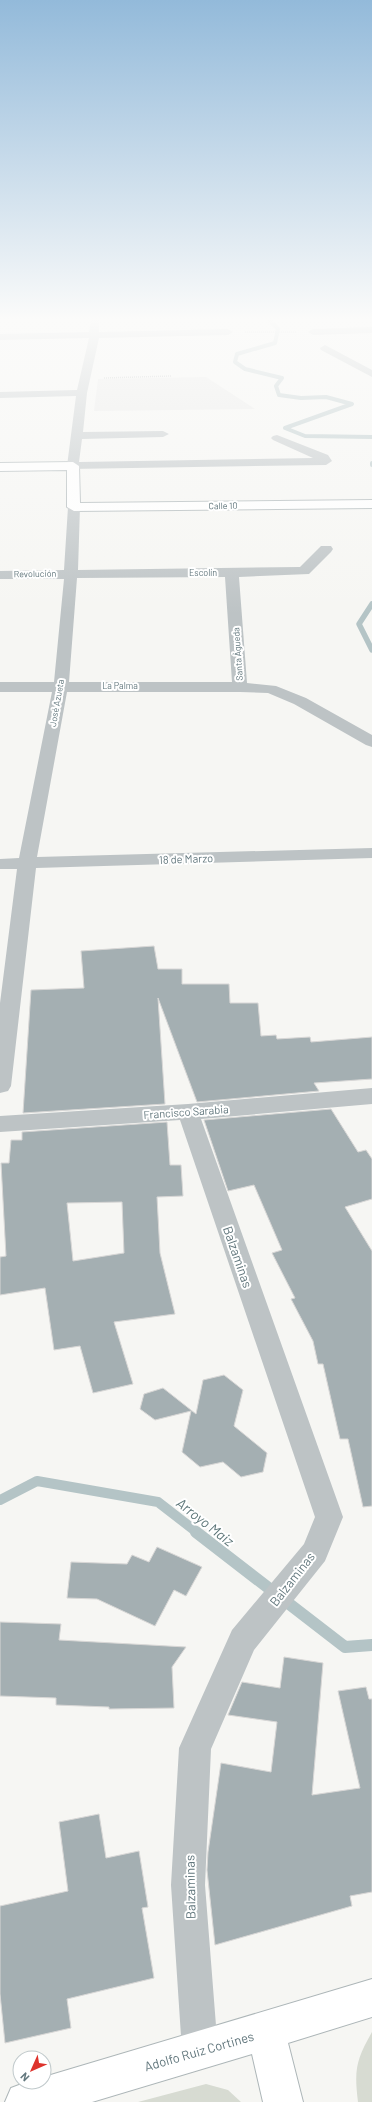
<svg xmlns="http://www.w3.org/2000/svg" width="372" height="2102" viewBox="0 0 372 2102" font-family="Barlow,sans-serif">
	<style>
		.built { fill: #e7e7e6 }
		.green { fill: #d7dbd2 }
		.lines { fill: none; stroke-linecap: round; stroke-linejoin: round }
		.stream-far3 { stroke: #b4c4c6; stroke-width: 4 }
		.stream-far2 { stroke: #b4c4c6; stroke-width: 5.5 }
		.stream-far1 { stroke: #b4c4c6; stroke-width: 10 }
		.stream { stroke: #b4c4c6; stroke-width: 12 }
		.building { fill: #a4afb2; stroke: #d8d7d6; fill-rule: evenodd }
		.secondary-casing { stroke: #adb6b8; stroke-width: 2 }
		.path { stroke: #b8bcbd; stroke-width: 1.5; stroke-dasharray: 1 1; stroke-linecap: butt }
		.minor { fill: #bdc3c5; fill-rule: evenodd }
		.secondary { fill: #fff; fill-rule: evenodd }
		.labels { text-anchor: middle; stroke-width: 4; stroke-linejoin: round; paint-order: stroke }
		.far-street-label { font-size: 9px; fill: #62777d; stroke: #fff }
		.street-label { font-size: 11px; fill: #62777d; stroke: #fff }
		.near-street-label { font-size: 13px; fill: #62777d; stroke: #fff }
		.near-water-label { font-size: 14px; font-style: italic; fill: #5d7678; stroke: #fff }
	</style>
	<rect width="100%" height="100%" fill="#f6f6f3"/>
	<path class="built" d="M 206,377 L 255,409 L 94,411 L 98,379 Z"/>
	<path class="green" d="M 372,2032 L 372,2102 L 358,2102 C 354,2070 356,2060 372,2032 Z
		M 206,2084 L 228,2090 L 241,2102 L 138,2102 Z"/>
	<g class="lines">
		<path class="stream-far3" d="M 269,320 L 278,329 L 275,343 L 237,354 L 235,362 L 245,369 L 282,378 L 276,386 L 279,395 L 301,398 L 326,397 L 352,404 L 285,428 L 305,436 L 372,437
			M 372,463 L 372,465"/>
		<path class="stream-far2" d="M 372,604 L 359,624 L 372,650"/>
		<path class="stream-far1" d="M 0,1500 L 37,1481 L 158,1502 L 198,1533"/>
		<path class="stream" d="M 196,1532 L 345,1647 L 372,1645"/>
	</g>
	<path class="building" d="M 154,946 L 158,969 L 182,969 L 182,984 L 229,984 L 230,1003 L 258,1003 L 261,1036 L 276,1035 L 277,1039 L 310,1037 L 311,1042 L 372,1037 L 372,1079 L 314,1083 L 319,1091 L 197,1102 L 158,998 L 165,1104 L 23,1113 L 31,990 L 84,988 L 81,951 Z
		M 331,1109 L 358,1152 L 366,1150 L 372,1159 L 372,1199 L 345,1207 L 372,1251 L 372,1506 L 363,1507 L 348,1439 L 340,1439 L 323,1364 L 318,1364 L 313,1341 L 291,1299 L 295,1298 L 272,1253 L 282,1250 L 254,1185 L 228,1191 L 204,1120 Z
		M 167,1122 L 170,1165 L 181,1165 L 183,1196 L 157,1197 L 160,1253 L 175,1314 L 114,1322 L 133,1384 L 93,1393 L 80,1346 L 54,1350 L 45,1288 L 0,1295 L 0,1257 L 6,1256 L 1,1163 L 9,1163 L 11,1140 L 22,1140 L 22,1132 ZM 122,1202 L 124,1253 L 73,1261 L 67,1203 Z
		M 224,1375 L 243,1390 L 234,1426 L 267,1453 L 263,1472 L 241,1477 L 223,1462 L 200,1467 L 182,1452 L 191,1411 L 155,1420 L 140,1409 L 144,1394 L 163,1388 L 196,1414 L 203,1380 Z
		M 157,1547 L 202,1567 L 186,1596 L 174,1590 L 155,1626 L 97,1599 L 67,1598 L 71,1562 L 127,1564 L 132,1555 L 149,1562 Z
		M 0,1622 L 61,1624 L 59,1640 L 186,1647 L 172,1667 L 174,1708 L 109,1709 L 109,1707 L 56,1705 L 56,1698 L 0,1696 Z
		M 284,1657 L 323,1663 L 312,1795 L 360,1788 L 338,1691 L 366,1687 L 369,1699 L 372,1699 L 372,1892 L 350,1896 L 352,1906 L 215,1945 L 207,1870 L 208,1852 L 221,1763 L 271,1772 L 277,1722 L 228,1715 L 242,1682 L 280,1688 Z
		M 99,1814 L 106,1858 L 139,1851 L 148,1907 L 142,1908 L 154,1978 L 67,1999 L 71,2028 L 5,2043 L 0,1994 L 0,1906 L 68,1891 L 59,1822 Z"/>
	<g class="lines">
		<defs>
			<path id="secondary" d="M 73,462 L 79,466 L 80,503 L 372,500 L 372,508 L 74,511 L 67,507 L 67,470 L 0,471 L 0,463 Z
				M 372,1979 L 372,2017 L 288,2043 L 303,2102 L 263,2102 L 252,2054 L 92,2102 L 5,2102 L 11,2088 L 27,2082 L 44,2082 L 44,2077 Z"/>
		</defs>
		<use href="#secondary" class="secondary-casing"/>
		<path class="path" d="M 245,332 L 296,332
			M 104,378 L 171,376"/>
		<path class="minor" d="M 91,320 L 99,320 L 99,332 L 228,329 L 233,332 L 228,335 L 99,338 L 87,393 L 83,432 L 163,431 L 169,434 L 163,437 L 82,439 L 79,462 L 313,458 L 273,440 L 271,438 L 273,436 L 277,435 L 328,455 L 332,461 L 326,465 L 69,469 L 67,466 L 76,396 L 0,398 L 0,392 L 77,390 L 89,338 L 0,340 L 0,334 L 89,332 Z
			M 372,327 L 372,333 L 313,335 L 308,332 L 313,329 Z
			M 325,345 L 372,370 L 372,377 L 321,350 L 320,348 Z
			M 74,503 L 80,507 L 78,570 L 300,567 L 321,546 L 331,546 L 333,549 L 331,552 L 309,574 L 239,577 L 247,683 L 276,686 L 306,698 L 372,735 L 372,747 L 366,745 L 294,704 L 268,693 L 240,692 L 67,692 L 37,857 L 372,848 L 372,858 L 36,868 L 11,1086 L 8,1091 L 0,1093 L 0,1003 L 17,869 L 0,869 L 0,859 L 19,858 L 52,692 L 0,692 L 0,682 L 54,682 L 64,579 L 0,579 L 0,571 L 64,570 L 68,507 ZM 225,577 L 232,682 L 69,682 L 77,578 Z
			M 372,1088 L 372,1104 L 201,1119 L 343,1517 L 325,1561 L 254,1650 L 211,1749 L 205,1885 L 218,2051 L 213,2064 L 200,2069 L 187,2064 L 182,2051 L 171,1885 L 179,1748 L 232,1630 L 304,1544 L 315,1517 L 180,1120 L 0,1132 L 0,1116 L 188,1104 Z"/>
		<use href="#secondary" class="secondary"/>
	</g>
	<linearGradient id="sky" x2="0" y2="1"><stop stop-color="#93bada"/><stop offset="0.52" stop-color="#fbfbfa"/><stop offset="1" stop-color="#fbfbfa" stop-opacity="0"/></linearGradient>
	<rect width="372" height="614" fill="url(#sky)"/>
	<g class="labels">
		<g class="far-street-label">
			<text transform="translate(223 506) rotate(-1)" y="3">Calle 10</text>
			<text x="203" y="576">Escolín</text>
			<text transform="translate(35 574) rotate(-1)" y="3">Revolución</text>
			<text transform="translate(238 654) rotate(-94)" y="3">Santa Águeda</text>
			<text x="120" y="689">La Palma</text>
			<text transform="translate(57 703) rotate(-80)" y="3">José Azueta</text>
		</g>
		<g class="street-label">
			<text transform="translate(186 859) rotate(-2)" y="4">18 de Marzo</text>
			<text transform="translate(186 1112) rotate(-4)" y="4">Francisco Sarabia</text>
		</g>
		<g class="near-street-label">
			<text transform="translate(238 1257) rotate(71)" y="5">Balzaminas</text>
			<text transform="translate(292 1579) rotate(-52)" y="5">Balzaminas</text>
			<text transform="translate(190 1887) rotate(-91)" y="5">Balzaminas</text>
			<text transform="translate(199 2051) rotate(-16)" y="5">Adolfo Ruiz Cortines</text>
		</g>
		<g class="near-water-label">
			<text transform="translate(205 1522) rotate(38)" y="5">Arroyo Maiz</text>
		</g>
	</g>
	<g transform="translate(32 2070) rotate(225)"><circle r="19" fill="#ffffff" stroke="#c0c9cb"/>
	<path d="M0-3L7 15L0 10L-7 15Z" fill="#dd332c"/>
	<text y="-6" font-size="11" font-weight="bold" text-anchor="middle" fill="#62777d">N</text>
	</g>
</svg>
